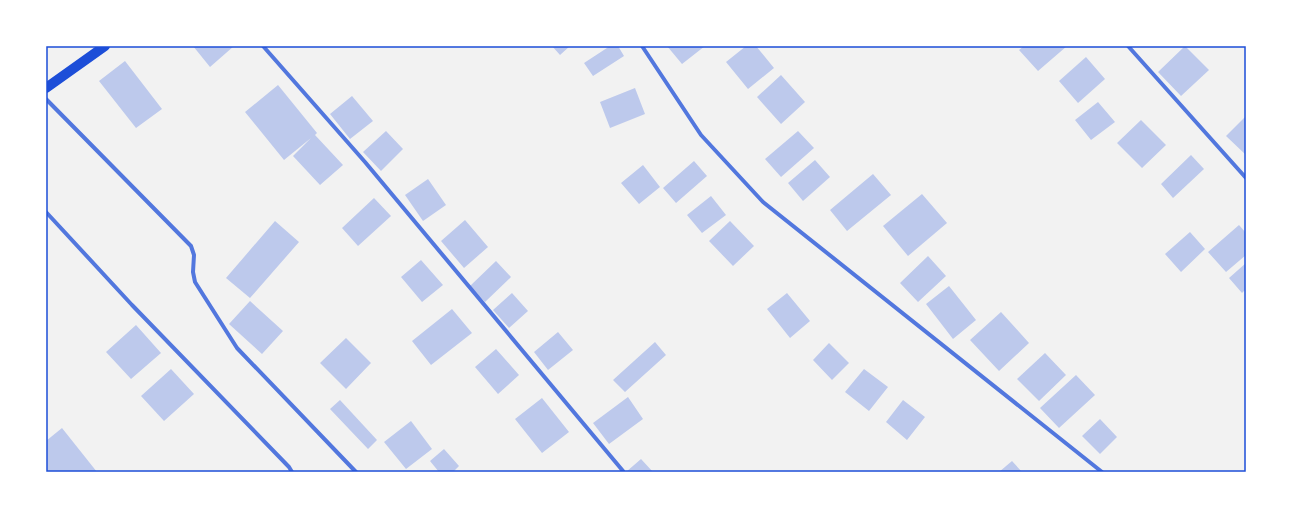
<svg xmlns="http://www.w3.org/2000/svg" width="1292" height="518" viewBox="0 0 1292 518" font-family="'Alegreya Sans',sans-serif">
	<style>
		.building { fill: #bdc9ec }
		.lines { fill: none; stroke-linecap: round; stroke-linejoin: round }
		.minor { stroke: #5277de; stroke-width: 4 }
		.primary { stroke: #1d4ed8; stroke-width: 10 }
		.neatline { fill: none; stroke: #1d4ed8; stroke-width: 1.5 }
	</style>
	<rect width="100%" height="100%" fill="#f2f2f2"/>
	<path class="building" d="M 193,46 L 234,46 L 210,67 Z
		M 552,46 L 570,46 L 560,55 Z
		M 610,46 L 618,46 L 624,56 L 593,76 L 584,63 Z
		M 667,46 L 705,46 L 682,64 Z
		M 746,46 L 756,46 L 774,68 L 748,89 L 726,62 Z
		M 1024,46 L 1067,46 L 1038,71 L 1019,50 Z
		M 1185,46 L 1209,70 L 1181,96 L 1158,72 Z
		M 1086,57 L 1105,79 L 1078,103 L 1059,81 Z
		M 125,61 L 162,109 L 136,128 L 99,81 Z
		M 781,75 L 805,102 L 781,124 L 757,97 Z
		M 278,85 L 317,133 L 315,135 L 343,165 L 320,185 L 293,156 L 311,138 L 284,160 L 245,112 Z
		M 635,88 L 645,114 L 610,128 L 600,102 Z
		M 352,96 L 373,121 L 350,139 L 330,114 Z
		M 1098,102 L 1115,122 L 1091,140 L 1075,120 Z
		M 1246,116 L 1246,155 L 1226,136 Z
		M 1141,120 L 1166,145 L 1142,168 L 1117,143 Z
		M 386,131 L 403,149 L 381,171 L 363,152 Z
		M 798,131 L 814,148 L 781,177 L 765,159 Z
		M 1191,155 L 1204,169 L 1173,198 L 1161,184 Z
		M 815,160 L 830,177 L 803,201 L 788,183 Z
		M 694,161 L 707,176 L 676,203 L 663,188 Z
		M 643,165 L 660,187 L 639,204 L 621,183 Z
		M 873,174 L 891,195 L 847,231 L 830,210 Z
		M 428,179 L 446,205 L 423,221 L 405,195 Z
		M 922,194 L 947,223 L 908,256 L 883,226 Z
		M 711,196 L 726,215 L 702,233 L 687,215 Z
		M 374,198 L 391,216 L 358,246 L 342,228 Z
		M 465,220 L 488,247 L 464,268 L 441,241 Z
		M 275,221 L 299,242 L 250,298 L 226,278 Z
		M 730,221 L 754,246 L 733,266 L 709,241 Z
		M 1239,225 L 1246,233 L 1246,255 L 1226,272 L 1208,252 Z
		M 1190,232 L 1205,249 L 1181,272 L 1165,254 Z
		M 928,256 L 946,276 L 918,302 L 900,283 Z
		M 421,260 L 443,285 L 422,302 L 401,277 Z
		M 496,261 L 511,277 L 485,302 L 470,286 Z
		M 1246,263 L 1246,289 L 1242,293 L 1229,278 Z
		M 949,286 L 976,320 L 953,339 L 926,304 Z
		M 512,293 L 528,311 L 509,328 L 493,310 Z
		M 787,293 L 810,321 L 790,338 L 767,309 Z
		M 250,301 L 283,331 L 262,354 L 229,324 Z
		M 452,309 L 472,333 L 431,365 L 412,341 Z
		M 1001,312 L 1029,343 L 999,371 L 970,340 Z
		M 136,325 L 161,353 L 131,379 L 106,352 Z
		M 558,332 L 573,350 L 548,370 L 534,352 Z
		M 346,338 L 371,363 L 346,389 L 320,363 Z
		M 655,342 L 666,355 L 625,392 L 613,380 Z
		M 829,343 L 849,363 L 832,380 L 813,360 Z
		M 496,349 L 519,375 L 498,394 L 475,367 Z
		M 1045,353 L 1066,375 L 1039,401 L 1017,379 Z
		M 171,369 L 194,394 L 164,421 L 141,396 Z
		M 864,369 L 888,387 L 869,411 L 845,392 Z
		M 1076,375 L 1095,395 L 1059,428 L 1040,408 Z
		M 628,397 L 643,419 L 609,444 L 593,423 Z
		M 542,398 L 569,432 L 542,453 L 515,419 Z
		M 340,400 L 377,440 L 368,449 L 330,409 Z
		M 903,400 L 925,417 L 907,440 L 886,422 Z
		M 1100,419 L 1117,437 L 1100,454 L 1082,436 Z
		M 411,421 L 432,449 L 406,469 L 384,442 Z
		M 62,428 L 97,472 L 46,472 L 46,441 Z
		M 444,449 L 459,466 L 453,472 L 439,472 L 430,461 Z
		M 641,459 L 653,472 L 626,472 Z
		M 1012,461 L 1022,472 L 999,472 Z"/>
	<g class="lines">
		<path class="minor" d="M 263,46 L 365,162 L 623,471
			M 642,46 L 701,135 L 763,202 L 1102,472
			M 1128,46 L 1246,178
			M 46,99 L 191,246 L 194,255 L 193,272 L 195,282 L 237,348 L 356,472
			M 46,212 L 132,305 L 289,467 L 292,472"/>
		<path class="primary" d="M 46,88 L 105,46"/>
	</g>
	<rect width="1292" height="518" fill="none" stroke="#ffffff" stroke-width="94"/>
	<rect x="47" y="47" width="1198" height="424" class="neatline"/>
</svg>
